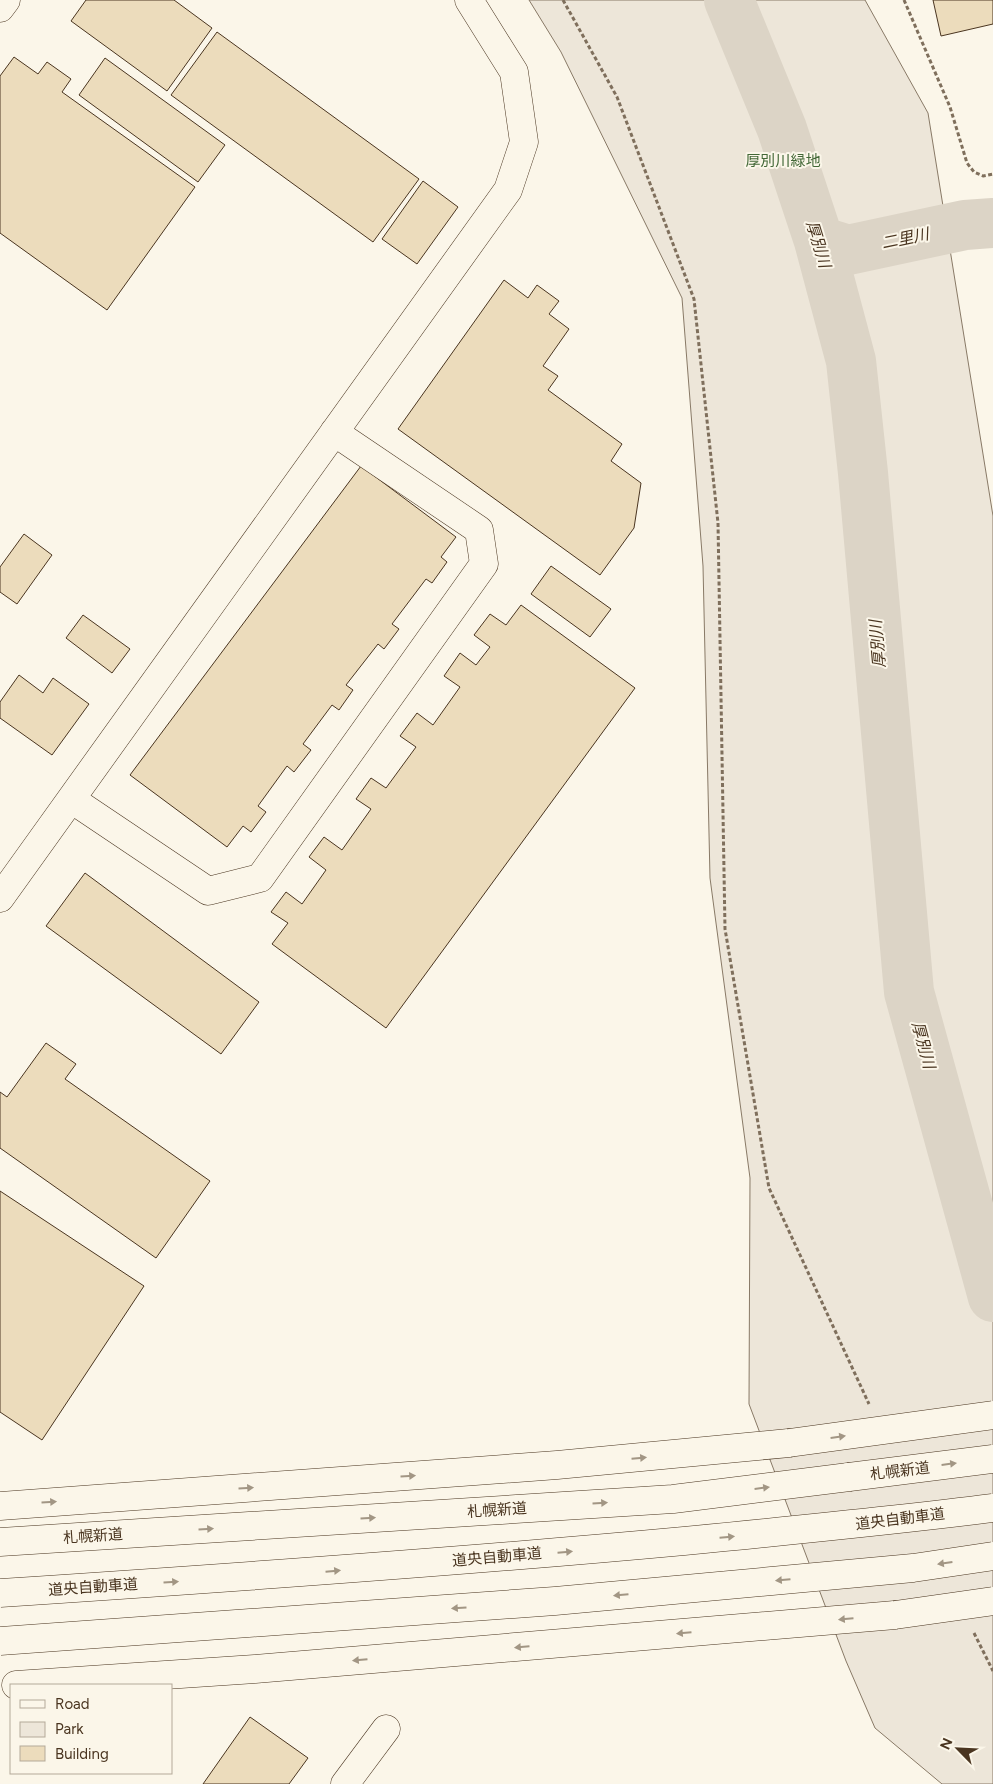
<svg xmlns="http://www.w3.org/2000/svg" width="993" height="1784" viewBox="0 0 993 1784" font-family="Figtree,'Noto Sans JP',sans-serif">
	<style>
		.green { fill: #ede6d9; stroke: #887966 }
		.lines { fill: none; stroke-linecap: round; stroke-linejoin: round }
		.river { stroke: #dcd4c6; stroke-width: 50 }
		.building { fill: #ecdcbc; stroke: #4a3520 }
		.minor-casing { stroke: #4a3520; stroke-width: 29 }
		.highway-casing { stroke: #4a3520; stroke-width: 29 }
		.path { stroke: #7f6f5c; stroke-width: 3; stroke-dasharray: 4 2.5; stroke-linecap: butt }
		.minor { stroke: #fbf6e9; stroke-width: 28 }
		.highway { stroke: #fbf6e9; stroke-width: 28 }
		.minor-bridge-casing { stroke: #4a3520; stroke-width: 29; stroke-linecap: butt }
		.highway-bridge-casing { stroke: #4a3520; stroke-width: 29; stroke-linecap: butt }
		.minor-bridge { stroke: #fbf6e9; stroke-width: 28 }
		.highway-bridge { stroke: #fbf6e9; stroke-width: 28 }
		.oneway { fill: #a29684 }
		.labels { text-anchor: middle; stroke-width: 4; stroke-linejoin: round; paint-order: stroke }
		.park-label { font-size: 15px; fill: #436837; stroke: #fbf6e9 }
		.street-label { font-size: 15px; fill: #4a3520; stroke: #fbf6e9 }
		.water-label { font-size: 16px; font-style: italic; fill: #4a3520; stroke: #fbf6e9 }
	</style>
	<rect width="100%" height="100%" fill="#fbf6e9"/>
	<path class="green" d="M 529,0 L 865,0 L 928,113 L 993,516 L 993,1784 L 942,1784 L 875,1728 L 846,1661 L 749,1404 L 750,1178 L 710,878 L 703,566 L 682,298 L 561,52 Z"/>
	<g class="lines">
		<path class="river" d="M 729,0 L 782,129 L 819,241 L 851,361 L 863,473 L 909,992 L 993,1297
			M 819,241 L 848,250 L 965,225 L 993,223"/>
	</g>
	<path class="building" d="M 86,0 L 174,0 L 212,28 L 167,91 L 71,21 Z
		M 933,0 L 993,0 L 993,24 L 941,36 Z
		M 217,32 L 419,179 L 373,242 L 171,95 Z
		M 14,57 L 38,74 L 47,62 L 71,79 L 62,92 L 195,187 L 107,310 L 0,233 L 0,76 Z
		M 105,58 L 225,145 L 198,182 L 79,95 Z
		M 423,181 L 458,207 L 417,264 L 382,239 Z
		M 504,280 L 528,298 L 537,285 L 559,301 L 549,314 L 569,329 L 543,366 L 558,376 L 548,390 L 622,444 L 611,461 L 641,483 L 634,528 L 600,575 L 398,429 Z
		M 361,466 L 456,537 L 441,557 L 447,562 L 432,583 L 426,579 L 392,624 L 399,629 L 384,649 L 378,644 L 346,685 L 353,690 L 339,710 L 332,705 L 303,744 L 311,750 L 294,772 L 287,766 L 258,806 L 266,812 L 251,832 L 243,826 L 227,847 L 130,775 Z
		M 24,534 L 52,555 L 17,604 L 0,592 L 0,567 Z
		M 551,566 L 611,609 L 590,637 L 531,594 Z
		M 521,605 L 635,688 L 386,1028 L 272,944 L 288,923 L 271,912 L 286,892 L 302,904 L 326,870 L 309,857 L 324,837 L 342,850 L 371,809 L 356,799 L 371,778 L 386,788 L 416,747 L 400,736 L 417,713 L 433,725 L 460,687 L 444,676 L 460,653 L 476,665 L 490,647 L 474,635 L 490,614 L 506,625 Z
		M 83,615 L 130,649 L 112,673 L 66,638 Z
		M 19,675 L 43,693 L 53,678 L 89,704 L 52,755 L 0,718 L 0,702 Z
		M 85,873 L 259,1002 L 221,1054 L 46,926 Z
		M 46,1043 L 76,1064 L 65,1079 L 210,1181 L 156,1258 L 0,1148 L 0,1092 L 7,1097 Z
		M 0,1191 L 144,1286 L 42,1440 L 0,1412 Z
		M 250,1717 L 308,1758 L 289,1784 L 203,1784 Z"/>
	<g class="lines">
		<defs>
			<path id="minor" d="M 0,8 L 6,0
				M 71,799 L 208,891 L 260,878 L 484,564 L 479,530 L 334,432
				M 0,898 L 508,190 L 524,142 L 514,72 L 469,0
				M 0,1506 L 557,1465 L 789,1443
				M 345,1784 L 386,1729"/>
			<path id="highway" d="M 0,1542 L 673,1499 L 849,1477
				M 16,1685 L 255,1669 L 895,1615"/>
		</defs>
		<use href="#minor" class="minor-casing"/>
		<use href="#highway" class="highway-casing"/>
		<path class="path" d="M 563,0 L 617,97 L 694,299 L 718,523 L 725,929 L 769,1188 L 869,1404
			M 904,0 L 950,107 L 967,163 L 974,172 L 983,176 L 993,174
			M 974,1633 L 993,1671"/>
		<use href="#minor" class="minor"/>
		<use href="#highway" class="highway"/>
		<defs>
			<path id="minor-bridge" d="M 789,1443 L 993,1415"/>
			<path id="highway-bridge" d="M 849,1477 L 993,1459
				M 0,1593 C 228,1578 456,1562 684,1541 C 787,1531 890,1521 993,1508
				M 895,1615 L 993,1601
				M 0,1641 L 555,1601 L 913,1568 L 993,1556"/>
		</defs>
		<use href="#minor-bridge" class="minor-bridge-casing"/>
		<use href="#highway-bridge" class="highway-bridge-casing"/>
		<use href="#minor-bridge" class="minor-bridge"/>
		<use href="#highway-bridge" class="highway-bridge"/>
	</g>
	<defs><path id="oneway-solid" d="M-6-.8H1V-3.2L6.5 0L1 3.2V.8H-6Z" transform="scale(1.25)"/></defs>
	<g class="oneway">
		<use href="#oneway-solid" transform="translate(838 1437) rotate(-8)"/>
		<use href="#oneway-solid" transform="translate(639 1458) rotate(-5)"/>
		<use href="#oneway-solid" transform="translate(949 1464) rotate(-7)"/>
		<use href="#oneway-solid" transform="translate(408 1476) rotate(-4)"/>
		<use href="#oneway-solid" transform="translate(246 1488) rotate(-4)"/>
		<use href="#oneway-solid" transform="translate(762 1488) rotate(-7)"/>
		<use href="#oneway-solid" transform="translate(49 1502) rotate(-4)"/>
		<use href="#oneway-solid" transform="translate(600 1503) rotate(-4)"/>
		<use href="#oneway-solid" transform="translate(368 1518) rotate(-4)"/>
		<use href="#oneway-solid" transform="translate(206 1529) rotate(-4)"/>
		<use href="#oneway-solid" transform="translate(727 1537) rotate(-5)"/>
		<use href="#oneway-solid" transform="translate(565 1552) rotate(-5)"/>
		<use href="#oneway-solid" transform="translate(945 1563) rotate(172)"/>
		<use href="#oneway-solid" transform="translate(333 1571) rotate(-5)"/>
		<use href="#oneway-solid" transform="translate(783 1580) rotate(175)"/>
		<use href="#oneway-solid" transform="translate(171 1582) rotate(-4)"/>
		<use href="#oneway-solid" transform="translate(621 1595) rotate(175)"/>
		<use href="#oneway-solid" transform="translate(459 1608) rotate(176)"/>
		<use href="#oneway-solid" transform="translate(846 1619) rotate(175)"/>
		<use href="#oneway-solid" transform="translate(684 1633) rotate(175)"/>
		<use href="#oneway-solid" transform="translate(522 1647) rotate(175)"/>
		<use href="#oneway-solid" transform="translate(360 1660) rotate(175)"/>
	</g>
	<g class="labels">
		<g class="park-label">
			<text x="783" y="166">厚別川緑地</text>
		</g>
		<g class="street-label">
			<text transform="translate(900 1471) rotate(-7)" y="5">札幌新道</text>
			<text transform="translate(497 1510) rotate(-4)" y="5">札幌新道</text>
			<text transform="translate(900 1519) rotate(-7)" y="5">道央自動車道</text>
			<text transform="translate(93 1536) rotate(-4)" y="5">札幌新道</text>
			<text transform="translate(497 1557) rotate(-5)" y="5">道央自動車道</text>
			<text transform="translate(93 1587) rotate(-4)" y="5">道央自動車道</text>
		</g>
		<g class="water-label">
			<text transform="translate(905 238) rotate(-12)" y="6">二里川</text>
			<text transform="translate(819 244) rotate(73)" y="6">厚別川</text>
			<text transform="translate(877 644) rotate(-95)" y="6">厚別川</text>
			<text transform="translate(924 1045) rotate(75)" y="6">厚別川</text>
		</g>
	</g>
	<rect x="10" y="1684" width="162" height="90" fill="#fbf6e9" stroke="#b4a999"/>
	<rect x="20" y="1700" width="25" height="8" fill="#fbf6e9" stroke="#b4a999"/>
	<text x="55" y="1709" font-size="15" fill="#4a3520">Road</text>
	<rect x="20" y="1722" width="25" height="15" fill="#ede6d9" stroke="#b4a999"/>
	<text x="55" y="1734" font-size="15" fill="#4a3520">Park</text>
	<rect x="20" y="1746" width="25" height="15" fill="#ecdcbc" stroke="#b4a999"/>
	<text x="55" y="1759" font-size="15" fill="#4a3520">Building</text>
	<g transform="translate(958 1749) rotate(294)" stroke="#fbf6e9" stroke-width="4" paint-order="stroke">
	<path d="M0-4L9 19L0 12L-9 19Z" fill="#4a3520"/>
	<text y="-8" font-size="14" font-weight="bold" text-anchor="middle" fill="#4a3520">N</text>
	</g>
</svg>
